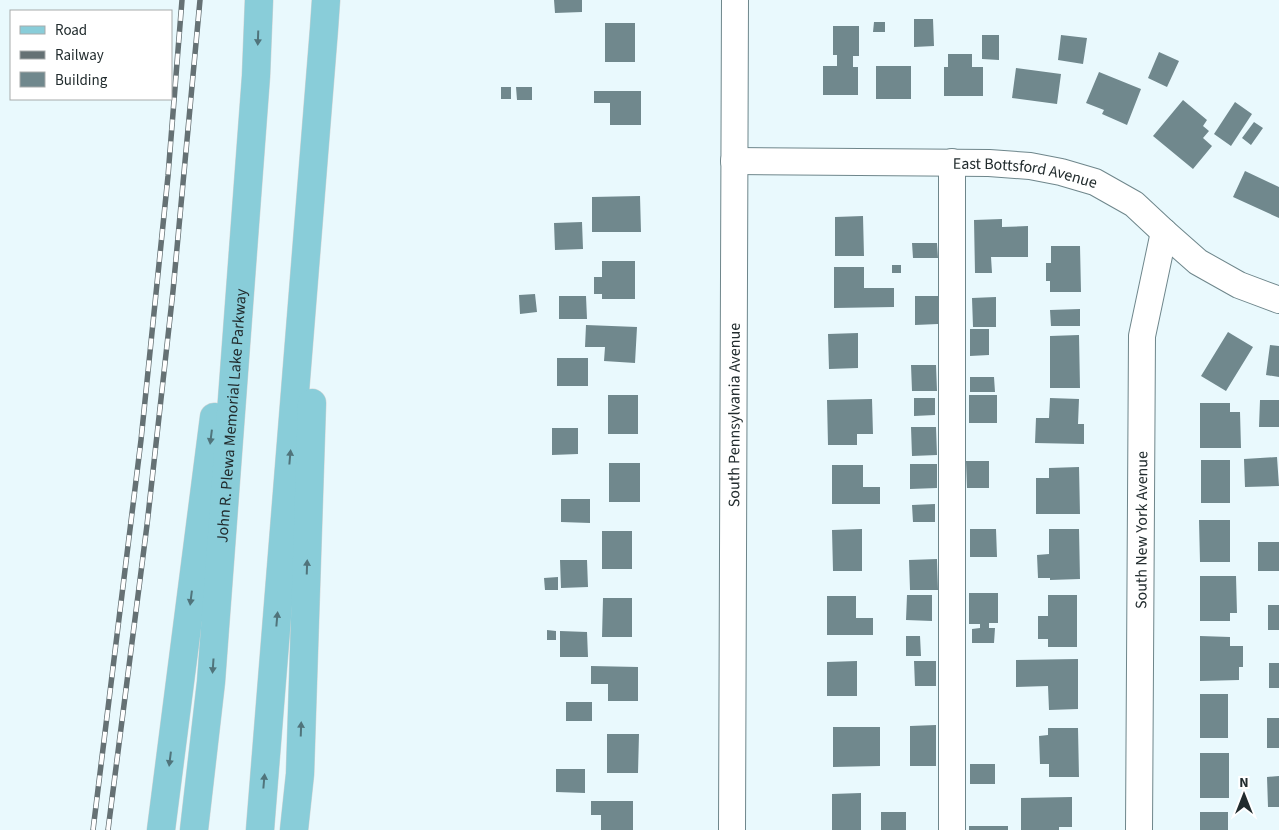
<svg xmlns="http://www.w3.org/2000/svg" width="1279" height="830" viewBox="0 0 1279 830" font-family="'Source Sans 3',sans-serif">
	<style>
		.building { fill: #70888d }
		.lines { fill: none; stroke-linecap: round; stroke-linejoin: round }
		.minor-casing { stroke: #6e868b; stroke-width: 28 }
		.major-casing { stroke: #d3d5d5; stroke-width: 29 }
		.minor { stroke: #fff; stroke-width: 26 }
		.major { stroke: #89cdd9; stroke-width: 28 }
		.rail-casing { stroke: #657174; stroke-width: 5.5 }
		.rail { stroke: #fff; stroke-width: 4; stroke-dasharray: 11; stroke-linecap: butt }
		.oneway { fill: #50747b }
		.labels { text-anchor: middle; stroke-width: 4; stroke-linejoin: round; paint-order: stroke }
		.street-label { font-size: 16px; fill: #222c2e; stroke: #fff }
	</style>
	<rect width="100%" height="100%" fill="#e9f9fd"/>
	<path class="building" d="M 554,0 L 582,0 L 582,12 L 555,13 Z
		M 914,19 L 933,19 L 934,46 L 914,47 Z
		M 874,22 L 885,22 L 885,32 L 873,32 Z
		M 605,23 L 635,23 L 635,62 L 605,62 Z
		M 833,26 L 859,26 L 859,56 L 853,56 L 853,67 L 858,67 L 858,95 L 823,95 L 823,66 L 837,66 L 837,55 L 833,55 Z
		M 982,35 L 999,35 L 999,60 L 982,59 Z
		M 1061,35 L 1087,38 L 1083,64 L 1058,60 Z
		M 1159,52 L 1179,61 L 1167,87 L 1148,78 Z
		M 948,54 L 972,54 L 972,67 L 983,67 L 983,96 L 944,96 L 944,67 L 948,67 Z
		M 876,66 L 911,66 L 911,99 L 876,99 Z
		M 1016,68 L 1061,74 L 1057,104 L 1012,98 Z
		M 1099,72 L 1141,89 L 1127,125 L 1102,114 L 1104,110 L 1086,103 Z
		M 501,87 L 511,87 L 511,99 L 501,99 Z
		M 516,87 L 532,87 L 532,100 L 517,100 Z
		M 594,91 L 641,91 L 641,125 L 610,125 L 610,103 L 594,103 Z
		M 1183,100 L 1207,120 L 1203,126 L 1209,131 L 1203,138 L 1212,146 L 1193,169 L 1153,136 Z
		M 1235,102 L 1252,114 L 1231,146 L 1214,134 Z
		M 1254,122 L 1263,128 L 1251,145 L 1242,138 Z
		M 1245,171 L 1279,187 L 1279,218 L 1233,197 Z
		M 640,196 L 641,232 L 592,232 L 592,197 Z
		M 863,216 L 864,256 L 835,256 L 835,217 Z
		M 1002,219 L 1002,227 L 1028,226 L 1028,257 L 991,257 L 992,273 L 975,273 L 974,220 Z
		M 582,222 L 583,249 L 555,250 L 554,223 Z
		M 912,243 L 937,243 L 938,258 L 913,258 Z
		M 1051,246 L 1080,246 L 1081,292 L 1050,292 L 1050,281 L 1046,281 L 1046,263 L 1051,263 Z
		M 602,261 L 635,261 L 635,299 L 602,299 L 602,294 L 594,294 L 594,277 L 602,277 Z
		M 892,265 L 901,265 L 901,273 L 892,273 Z
		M 834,267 L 864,267 L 864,288 L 894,288 L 894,307 L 834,308 Z
		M 535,294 L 537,312 L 520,314 L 519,295 Z
		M 559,296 L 586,296 L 587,319 L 559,319 Z
		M 915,296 L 938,296 L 938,324 L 915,325 Z
		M 996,297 L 996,327 L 973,327 L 972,298 Z
		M 1080,309 L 1080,326 L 1051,326 L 1050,310 Z
		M 586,325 L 637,327 L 635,363 L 604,361 L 605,347 L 585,347 Z
		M 970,329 L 989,329 L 989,355 L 970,356 Z
		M 1228,332 L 1253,347 L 1226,391 L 1201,376 Z
		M 858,333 L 858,368 L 829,369 L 828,334 Z
		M 1079,335 L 1080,388 L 1050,388 L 1050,336 Z
		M 1270,345 L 1279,346 L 1279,377 L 1266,375 Z
		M 557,358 L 588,358 L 588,386 L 557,386 Z
		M 911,365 L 936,365 L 937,391 L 912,391 Z
		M 970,377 L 994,377 L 995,392 L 970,392 Z
		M 608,395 L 638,395 L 638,434 L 608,434 Z
		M 969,395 L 997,395 L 997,423 L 969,423 Z
		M 914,398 L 935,398 L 935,415 L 914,416 Z
		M 1050,398 L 1079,399 L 1078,424 L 1084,424 L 1084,444 L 1035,443 L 1036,418 L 1049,418 Z
		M 872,399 L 873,434 L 857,434 L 857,445 L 828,445 L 827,400 Z
		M 1260,400 L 1279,400 L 1279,427 L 1259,427 Z
		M 1200,403 L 1230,403 L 1230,412 L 1240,412 L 1241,448 L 1200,448 Z
		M 911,427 L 936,427 L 937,455 L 912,456 Z
		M 552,428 L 578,428 L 578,454 L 552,455 Z
		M 1277,457 L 1279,486 L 1245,487 L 1244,459 Z
		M 1201,460 L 1230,460 L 1230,503 L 1201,503 Z
		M 966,461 L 989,461 L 989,488 L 967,488 Z
		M 609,463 L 640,463 L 640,502 L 609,502 Z
		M 910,464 L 937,464 L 937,488 L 910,489 Z
		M 832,465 L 863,465 L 863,487 L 880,487 L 880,504 L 832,504 Z
		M 1079,467 L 1080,514 L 1036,514 L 1036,478 L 1049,478 L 1049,468 Z
		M 561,499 L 590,499 L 590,523 L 561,522 Z
		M 935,504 L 935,522 L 913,522 L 912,505 Z
		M 1199,520 L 1230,520 L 1230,562 L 1200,562 Z
		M 862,529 L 862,571 L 833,571 L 832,530 Z
		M 970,529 L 996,529 L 997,557 L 970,557 Z
		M 1049,529 L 1079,529 L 1080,579 L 1050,580 L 1050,578 L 1038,578 L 1037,555 L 1049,554 Z
		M 602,531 L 632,531 L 632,569 L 602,569 Z
		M 1258,542 L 1279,542 L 1279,571 L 1258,571 Z
		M 937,559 L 938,590 L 910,590 L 909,560 Z
		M 560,560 L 587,560 L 588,587 L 561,588 Z
		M 1200,576 L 1236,576 L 1237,613 L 1230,613 L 1230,621 L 1200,621 Z
		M 558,577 L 558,590 L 545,590 L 544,578 Z
		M 969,593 L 998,593 L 998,623 L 989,623 L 989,628 L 995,628 L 994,643 L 972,643 L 972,629 L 980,628 L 980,624 L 969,624 Z
		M 907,595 L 932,595 L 932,621 L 906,620 Z
		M 1048,595 L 1077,595 L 1077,647 L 1048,647 L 1048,639 L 1038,639 L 1038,616 L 1048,616 Z
		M 827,596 L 856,596 L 856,618 L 873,618 L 873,635 L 827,635 Z
		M 603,598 L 632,598 L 632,637 L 602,637 Z
		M 1268,605 L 1279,605 L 1279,630 L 1268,630 Z
		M 547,630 L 556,631 L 556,640 L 547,640 Z
		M 560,631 L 587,632 L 588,657 L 560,657 Z
		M 906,636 L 920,636 L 921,656 L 906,656 Z
		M 1200,636 L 1230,637 L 1230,646 L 1243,646 L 1243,667 L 1239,667 L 1239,680 L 1200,681 Z
		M 1078,659 L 1078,709 L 1049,710 L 1048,686 L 1016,687 L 1016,660 Z
		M 857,661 L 857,696 L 827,696 L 827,662 Z
		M 914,661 L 936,661 L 936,686 L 915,686 Z
		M 1269,663 L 1279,663 L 1279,688 L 1269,688 Z
		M 591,666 L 638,667 L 638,701 L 608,701 L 608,684 L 591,684 Z
		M 1200,694 L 1228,694 L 1228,738 L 1200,738 Z
		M 566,702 L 592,702 L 592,721 L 566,721 Z
		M 1267,718 L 1279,718 L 1279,748 L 1267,748 Z
		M 936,725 L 936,766 L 910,766 L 910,726 Z
		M 833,727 L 880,727 L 880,766 L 833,767 Z
		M 1048,728 L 1078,728 L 1079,777 L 1049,777 L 1049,764 L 1040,764 L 1039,736 L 1048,735 Z
		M 607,734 L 639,734 L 638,773 L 607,773 Z
		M 1200,753 L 1229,753 L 1229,798 L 1200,798 Z
		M 970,764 L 995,764 L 995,784 L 970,784 Z
		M 556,769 L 585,769 L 585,793 L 556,792 Z
		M 1279,776 L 1279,807 L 1268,807 L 1267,777 Z
		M 861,793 L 861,830 L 832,830 L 832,794 Z
		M 1072,797 L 1072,827 L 1059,827 L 1059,830 L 1021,830 L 1021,798 Z
		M 591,801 L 633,801 L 633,830 L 601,830 L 601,815 L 591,815 Z
		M 881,812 L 906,812 L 906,830 L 881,830 Z
		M 1200,812 L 1228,812 L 1228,830 L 1200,830 Z
		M 969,826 L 1008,826 L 1008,830 L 969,830 Z"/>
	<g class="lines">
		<defs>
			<g id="minor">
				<path id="s1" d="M 734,161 L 989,163 L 1030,166 L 1061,172 L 1095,182 L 1134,204 L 1164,232 L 1198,262 L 1239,285 L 1279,300"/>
				<path d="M 952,162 L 952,830"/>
				<path id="s2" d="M 732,830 L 735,0"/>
				<path id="s3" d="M 1139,830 L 1142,336 L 1164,232"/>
			</g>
			<g id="major">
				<path d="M 161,830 L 214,417"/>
				<path id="s4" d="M 194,830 L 211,682 L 256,76 L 259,0"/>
				<path d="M 260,830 L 324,29 L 326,0"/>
				<path d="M 294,830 L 300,774 L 312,403"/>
			</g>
		</defs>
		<use href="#minor" class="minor-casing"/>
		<use href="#major" class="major-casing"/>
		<use href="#minor" class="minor"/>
		<use href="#major" class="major"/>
		<defs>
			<path id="rail" d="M 93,830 L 141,440 L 168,176 L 182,0
				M 108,830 L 147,525 L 173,291 L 200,0"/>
		</defs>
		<use href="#rail" class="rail-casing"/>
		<use href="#rail" class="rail"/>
	</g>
	<defs><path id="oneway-solid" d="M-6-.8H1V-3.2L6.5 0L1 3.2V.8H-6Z" transform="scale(1.25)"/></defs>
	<g class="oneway">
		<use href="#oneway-solid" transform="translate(258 38) rotate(92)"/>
		<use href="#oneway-solid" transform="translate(211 437) rotate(97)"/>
		<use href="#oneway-solid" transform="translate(290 457) rotate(-85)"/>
		<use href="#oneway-solid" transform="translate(307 567) rotate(-88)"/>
		<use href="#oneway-solid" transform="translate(191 598) rotate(97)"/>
		<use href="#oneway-solid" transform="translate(277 619) rotate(-85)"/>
		<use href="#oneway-solid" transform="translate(213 666) rotate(94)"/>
		<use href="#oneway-solid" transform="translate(301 729) rotate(-88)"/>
		<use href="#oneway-solid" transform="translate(170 759) rotate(97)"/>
		<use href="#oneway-solid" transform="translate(264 781) rotate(-85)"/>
	</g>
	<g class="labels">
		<g class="street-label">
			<text dy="6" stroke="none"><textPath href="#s1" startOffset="292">East Bottsford Avenue</textPath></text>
			<text dy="6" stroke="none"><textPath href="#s4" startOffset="416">John R. Plewa Memorial Lake Parkway</textPath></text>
			<text dy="6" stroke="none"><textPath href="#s2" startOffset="415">South Pennsylvania Avenue</textPath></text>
			<text dy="6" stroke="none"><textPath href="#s3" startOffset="300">South New York Avenue</textPath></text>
		</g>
	</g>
	<rect x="10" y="10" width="162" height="90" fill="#ffffff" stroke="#a7abab"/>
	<rect x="20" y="26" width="25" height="8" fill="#89cdd9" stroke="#a7abab"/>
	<text x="55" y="35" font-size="15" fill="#222c2e">Road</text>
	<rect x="20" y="51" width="25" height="8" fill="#657174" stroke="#a7abab"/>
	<text x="55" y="60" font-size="15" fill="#222c2e">Railway</text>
	<rect x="20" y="72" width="25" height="15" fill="#70888d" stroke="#a7abab"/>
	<text x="55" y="85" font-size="15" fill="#222c2e">Building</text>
	<g transform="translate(1244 795)" stroke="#ffffff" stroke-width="4" paint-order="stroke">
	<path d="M0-4L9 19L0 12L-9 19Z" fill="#222c2e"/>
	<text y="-8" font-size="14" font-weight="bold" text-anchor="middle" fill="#222c2e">N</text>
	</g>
</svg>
